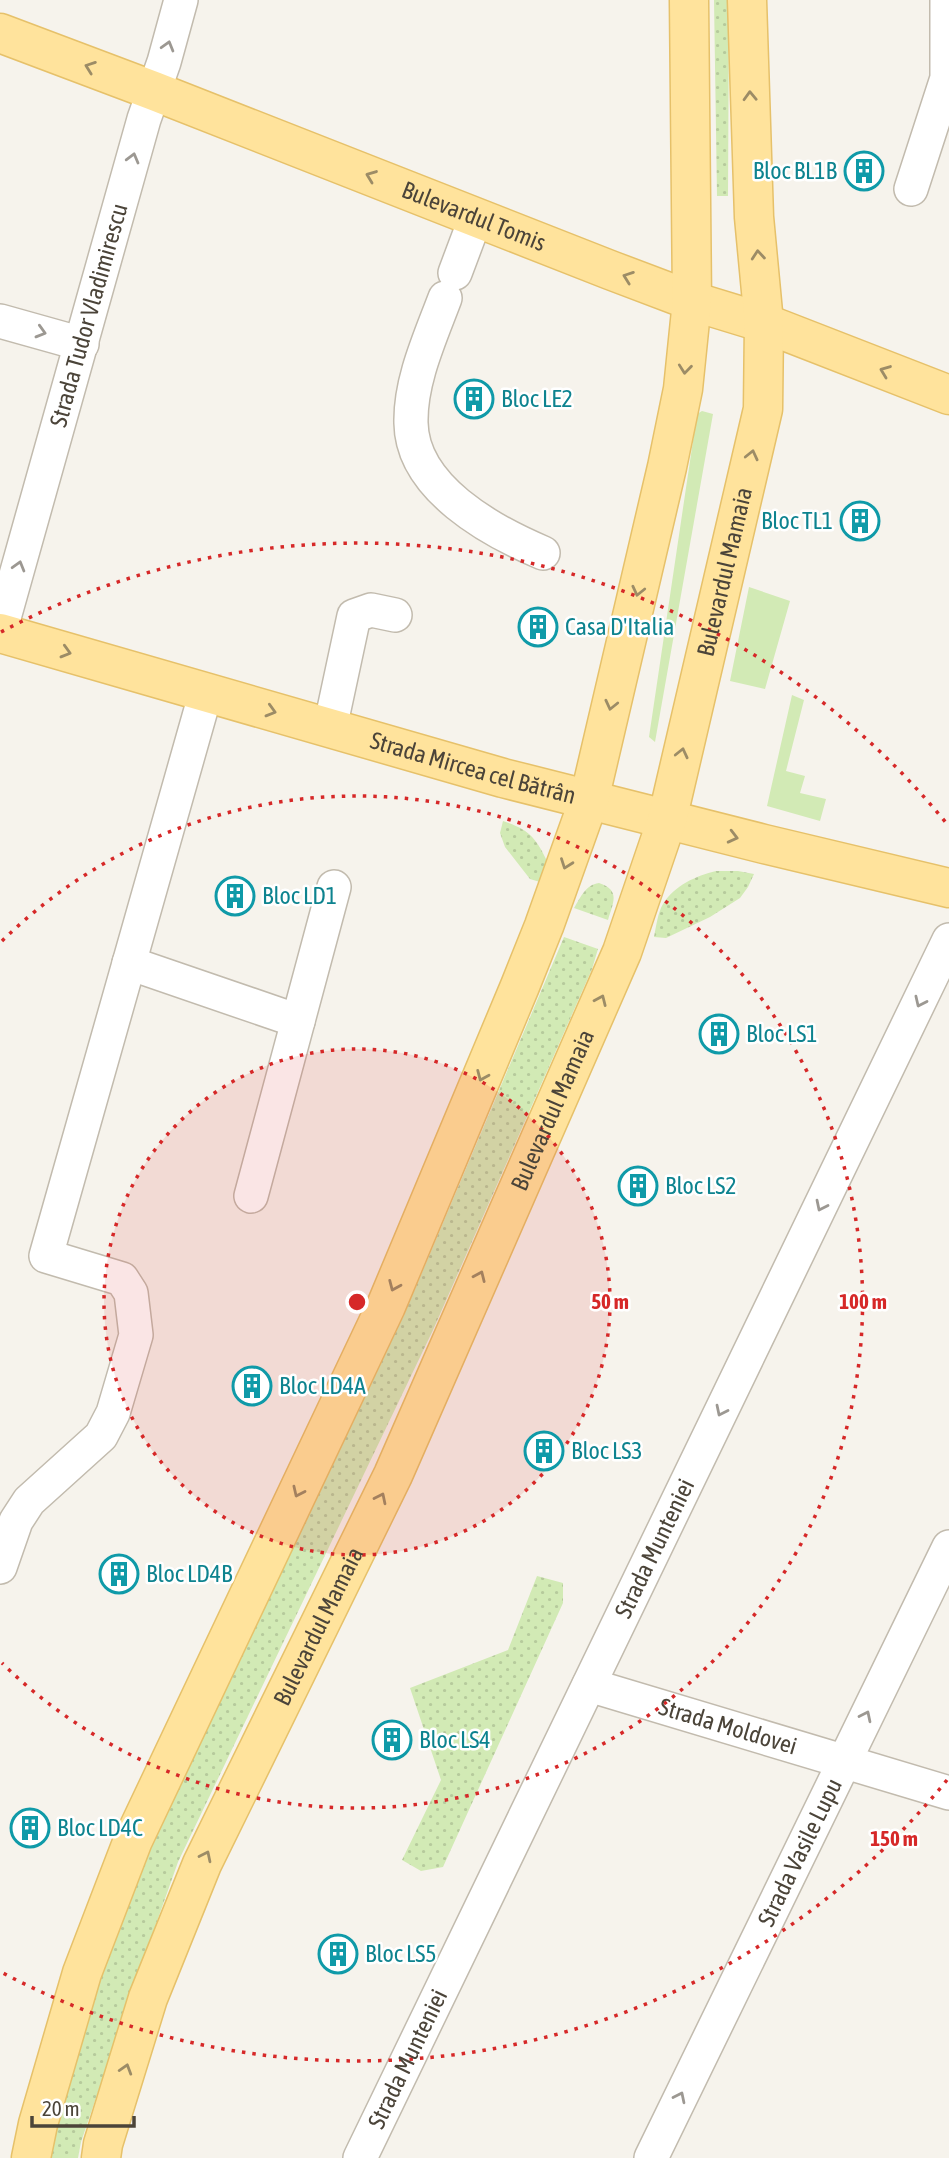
<svg xmlns="http://www.w3.org/2000/svg" width="949" height="2158" viewBox="0 0 949 2158" font-family="'Asap Condensed',sans-serif">
	<style>
		.grass { fill: url(#grass-dots) }
		.garden { fill: #d2eab5 }
		.lines { fill: none; stroke-linecap: round; stroke-linejoin: round }
		.minor-casing { stroke: #c2bbae; stroke-width: 36 }
		.major-casing { stroke: #e6c16a; stroke-width: 41 }
		.minor { stroke: #fff; stroke-width: 33 }
		.major { stroke: #ffe39c; stroke-width: 38 }
		.oneway { stroke: #9c9892 }
		.oneway2 { stroke: #9c8c66 }
		.ring { fill: none; stroke: #d62828; stroke-width: 3.5; stroke-dasharray: 3.5 7 }
		.labels { text-anchor: middle; stroke-width: 5; stroke-linejoin: round; paint-order: stroke }
		.culture-label { font-size: 24px; fill: #0d838f; stroke: #fff; text-anchor: start }
		.street-label { font-size: 24px; fill: #4b4439; stroke: #fff }
		.centre { fill: #d62828; stroke: #fff; stroke-width: 3.5 }
		.ring-label { font-size: 21px; text-anchor: middle; font-weight: bold; fill: #d62828; stroke: #fff; stroke-width: 5; stroke-linejoin: round; paint-order: stroke }
	</style>
	<defs>
		<pattern id="grass-dots" width="8" height="8" patternUnits="userSpaceOnUse" patternTransform="scale(1.75)"><rect width="8" height="8" fill="#d2eab5"/><path d="M2 2h.1M6 6h.1" fill="none" stroke="#b6ca9c" stroke-width="1.8" stroke-linecap="round"/></pattern>
	</defs>
	<rect width="100%" height="100%" fill="#f6f3ec"/>
	<path class="grass" d="M 714,0 L 729,0 L 728,196 L 717,196 Z
		M 503,821 C 530,830 536,838 548,863 L 543,883 L 530,879 L 505,847 L 500,833 Z
		M 716,871 L 738,871 L 754,874 L 748,887 L 740,898 L 710,917 L 666,938 L 654,937 C 656,927 658,912 663,904 C 675,885 696,876 716,871 Z
		M 599,883 C 621,890 613,903 608,920 L 574,908 C 581,897 585,885 599,883 Z
		M 564,937 L 598,949 L 592,969 L 433,1330 L 178,1862 L 133,1989 L 81,2142 L 78,2158 L 50,2158 L 55,2135 L 96,1988 L 149,1851 L 404,1315 Z
		M 537,1576 L 563,1583 L 563,1603 L 443,1867 L 421,1871 L 402,1860 L 441,1780 L 410,1688 L 508,1650 Z"/>
	<path class="garden" d="M 702,411 L 713,414 L 655,742 L 649,737 L 697,414 Z
		M 749,587 L 790,601 L 765,689 L 730,681 Z
		M 792,695 L 804,700 L 786,771 L 805,776 L 800,793 L 826,799 L 820,821 L 767,806 Z"/>
	<g class="lines">
		<defs>
			<g id="minor">
				<path d="M 911,189 L 947,78 L 947,0"/>
				<path d="M 455,273 L 476,217"/>
				<path d="M 445,298 C 430,338 410,381 411,423 C 412,488 491,531 543,553"/>
				<path d="M 0,321 L 82,344"/>
				<path id="s1" d="M 0,632 L 144,119 L 164,62 L 181,0"/>
				<path d="M 330,728 L 354,616 L 371,610 L 395,615"/>
				<path d="M 129,963 L 298,1021"/>
				<path d="M 251,1196 L 334,887"/>
				<path d="M 0,1567 L 16,1521 L 29,1501 L 101,1436 L 113,1413 L 136,1335 L 131,1293 L 122,1279 L 46,1256 L 206,692"/>
				<path id="s2" d="M 589,1685 L 949,1793"/>
				<path id="s3" d="M 360,2158 L 949,940"/>
				<path id="s4" d="M 651,2158 L 949,1547"/>
			</g>
			<g id="major">
				<path id="s5" d="M 0,33 L 154,91 L 610,270 L 692,301 L 764,323 L 949,395"/>
				<path id="s6" d="M 0,633 L 503,778 L 764,844 L 949,888"/>
				<path d="M 31,2158 L 38,2124 L 82,1973 L 133,1840 L 386,1306 L 520,986 L 544,926 L 589,800 L 667,467 L 683,389 L 692,301 L 689,0"/>
				<path id="s7" d="M 101,2158 L 103,2144 L 148,1998 L 202,1864 L 393,1475 L 622,952 L 667,820 L 763,409 L 764,323 L 754,217 L 747,0"/>
			</g>
		</defs>
		<use href="#minor" class="minor-casing"/>
		<use href="#major" class="major-casing"/>
		<use href="#minor" class="minor"/>
		<use href="#major" class="major"/>
	</g>
	<defs><path id="oneway-chevron" d="M-2-3.5L2.5 0L-2 3.5" fill="none" stroke-width="1.6" stroke-linecap="round" stroke-linejoin="round" transform="scale(1.75)"/></defs>
	<g class="oneway">
		<use href="#oneway-chevron" transform="translate(168 46) rotate(-74)"/>
		<use href="#oneway-chevron" transform="translate(133 158) rotate(-75)"/>
		<use href="#oneway-chevron" transform="translate(41 332) rotate(16)"/>
		<use href="#oneway-chevron" transform="translate(19 566) rotate(-74)"/>
		<use href="#oneway-chevron" transform="translate(920 1002) rotate(115)"/>
		<use href="#oneway-chevron" transform="translate(821 1206) rotate(116)"/>
		<use href="#oneway-chevron" transform="translate(721 1411) rotate(116)"/>
		<use href="#oneway-chevron" transform="translate(866 1716) rotate(-64)"/>
		<use href="#oneway-chevron" transform="translate(680 2097) rotate(-64)"/>
	</g>
	<g class="oneway2">
		<use href="#oneway-chevron" transform="translate(90 67) rotate(-160)"/>
		<use href="#oneway-chevron" transform="translate(750 96) rotate(-92)"/>
		<use href="#oneway-chevron" transform="translate(371 176) rotate(-159)"/>
		<use href="#oneway-chevron" transform="translate(758 255) rotate(-95)"/>
		<use href="#oneway-chevron" transform="translate(628 277) rotate(-160)"/>
		<use href="#oneway-chevron" transform="translate(685 369) rotate(96)"/>
		<use href="#oneway-chevron" transform="translate(885 371) rotate(-159)"/>
		<use href="#oneway-chevron" transform="translate(752 455) rotate(-77)"/>
		<use href="#oneway-chevron" transform="translate(638 591) rotate(103)"/>
		<use href="#oneway-chevron" transform="translate(66 652) rotate(16)"/>
		<use href="#oneway-chevron" transform="translate(611 705) rotate(103)"/>
		<use href="#oneway-chevron" transform="translate(271 711) rotate(16)"/>
		<use href="#oneway-chevron" transform="translate(682 753) rotate(-77)"/>
		<use href="#oneway-chevron" transform="translate(733 837) rotate(14)"/>
		<use href="#oneway-chevron" transform="translate(566 864) rotate(110)"/>
		<use href="#oneway-chevron" transform="translate(601 1000) rotate(-66)"/>
		<use href="#oneway-chevron" transform="translate(482 1076) rotate(113)"/>
		<use href="#oneway-chevron" transform="translate(480 1276) rotate(-66)"/>
		<use href="#oneway-chevron" transform="translate(394 1286) rotate(113)"/>
		<use href="#oneway-chevron" transform="translate(298 1492) rotate(115)"/>
		<use href="#oneway-chevron" transform="translate(381 1498) rotate(-64)"/>
		<use href="#oneway-chevron" transform="translate(206 1856) rotate(-64)"/>
		<use href="#oneway-chevron" transform="translate(126 2069) rotate(-73)"/>
	</g>
	<circle cx="357" cy="1302" r="253" fill="#d62828" fill-opacity=".12"/>
	<g class="ring">
		<circle cx="357" cy="1302" r="253"/>
		<path d="M2 941A506 506 0 1 1 2 1663"/>
		<path d="M947 1780A759 759 0 0 1 1 1972M1 632A759 759 0 0 1 947 824"/>
	</g>
	<defs>
		<symbol id="building-ring" viewBox="-11 -11 22 22"><circle r="9.5" fill="#fff" stroke="#0f9aa8" stroke-width="1.5"/><path d="M-4-6H4V6H1V3H-1V6H-4ZM-2.5-4.3h1.7v1.8h-1.7ZM.8-4.3h1.7v1.8H.8ZM-2.5-1h1.7V.8h-1.7ZM.8-1h1.7V.8H.8Z" fill="#0f9aa8"/></symbol>
	</defs>
	<g fill-rule="evenodd">
		<use href="#building-ring" x="842" y="149" width="44" height="44"/>
		<use href="#building-ring" x="452" y="377" width="44" height="44"/>
		<use href="#building-ring" x="838" y="499" width="44" height="44"/>
		<use href="#building-ring" x="516" y="605" width="44" height="44"/>
		<use href="#building-ring" x="213" y="874" width="44" height="44"/>
		<use href="#building-ring" x="697" y="1012" width="44" height="44"/>
		<use href="#building-ring" x="616" y="1164" width="44" height="44"/>
		<use href="#building-ring" x="230" y="1364" width="44" height="44"/>
		<use href="#building-ring" x="522" y="1429" width="44" height="44"/>
		<use href="#building-ring" x="97" y="1552" width="44" height="44"/>
		<use href="#building-ring" x="370" y="1718" width="44" height="44"/>
		<use href="#building-ring" x="8" y="1806" width="44" height="44"/>
		<use href="#building-ring" x="316" y="1932" width="44" height="44"/>
	</g>
	<g class="labels">
		<g class="culture-label">
			<text x="837" y="179" text-anchor="end">Bloc BL1B</text>
			<text x="501" y="407">Bloc LE2</text>
			<text x="833" y="529" text-anchor="end">Bloc TL1</text>
			<text x="565" y="635">Casa D'Italia</text>
			<text x="262" y="904">Bloc LD1</text>
			<text x="746" y="1042">Bloc LS1</text>
			<text x="665" y="1194">Bloc LS2</text>
			<text x="279" y="1394">Bloc LD4A</text>
			<text x="571" y="1459">Bloc LS3</text>
			<text x="146" y="1582">Bloc LD4B</text>
			<text x="419" y="1748">Bloc LS4</text>
			<text x="57" y="1836">Bloc LD4C</text>
			<text x="365" y="1962">Bloc LS5</text>
		</g>
		<g class="street-label">
			<text dy="8" stroke="none"><textPath href="#s5" startOffset="508">Bulevardul Tomis</textPath></text>
			<text dy="8" stroke="none"><textPath href="#s1" startOffset="329">Strada Tudor Vladimirescu</textPath></text>
			<text dy="8" stroke="none"><textPath href="#s7" startOffset="1710">Bulevardul Mamaia</textPath></text>
			<text dy="8" stroke="none"><textPath href="#s6" startOffset="492">Strada Mircea cel Bătrân</textPath></text>
			<text dy="8" stroke="none"><textPath href="#s7" startOffset="1143">Bulevardul Mamaia</textPath></text>
			<text dy="8" stroke="none"><textPath href="#s3" startOffset="677">Strada Munteniei</textPath></text>
			<text dy="8" stroke="none"><textPath href="#s7" startOffset="576">Bulevardul Mamaia</textPath></text>
			<text dy="8" stroke="none"><textPath href="#s2" startOffset="145">Strada Moldovei</textPath></text>
			<text dy="8" stroke="none"><textPath href="#s4" startOffset="340">Strada Vasile Lupu</textPath></text>
			<text dy="8" stroke="none"><textPath href="#s3" startOffset="110">Strada Munteniei</textPath></text>
		</g>
	</g>
	<circle cx="357" cy="1302" r="10" class="centre"/>
	<g class="ring-label">
		<text x="610" y="1309">50 m</text>
		<text x="863" y="1309">100 m</text>
		<text x="894" y="1846">150 m</text>
	</g>
	<path d="M32 2116v10h102v-10" fill="none" stroke="#4b4439" stroke-width="3.5"/>
	<text x="42" y="2116" font-size="21" fill="#4b4439" stroke="#ffffff" stroke-width="5" paint-order="stroke">20 m</text>
</svg>
